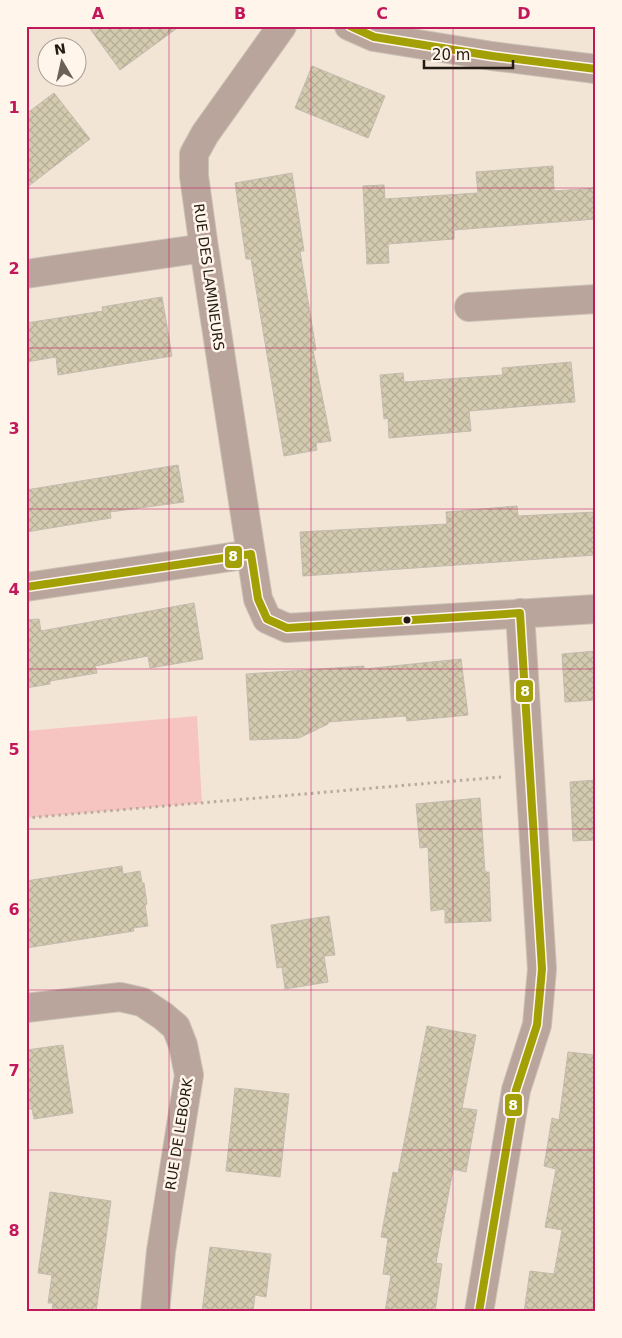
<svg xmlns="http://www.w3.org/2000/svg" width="622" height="1338" viewBox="0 0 622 1338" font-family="'DejaVu Sans',sans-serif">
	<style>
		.grass { fill: #f7c5c1 }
		.building { fill: url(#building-cross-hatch); stroke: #c2bcaf }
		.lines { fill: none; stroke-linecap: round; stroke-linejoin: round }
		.minor-casing { stroke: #cac1b5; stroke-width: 30 }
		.path { stroke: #baaaa0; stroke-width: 3; stroke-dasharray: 2.5 4; stroke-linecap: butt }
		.minor { stroke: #b9a59b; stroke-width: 28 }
		.bus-1-casing { stroke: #fff5eb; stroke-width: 11 }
		.bus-1 { stroke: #a2a004; stroke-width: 8 }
		.grid { fill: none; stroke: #c2185b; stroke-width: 1; stroke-opacity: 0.55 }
		.bus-dot { fill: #231b11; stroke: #fff5eb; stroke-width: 2 }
		.labels { text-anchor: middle; stroke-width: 5; stroke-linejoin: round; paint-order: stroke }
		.street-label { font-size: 14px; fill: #231b11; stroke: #fff5eb }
		.line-badge { stroke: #fff5eb; stroke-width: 2 }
		.badge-label { font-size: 14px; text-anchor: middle; font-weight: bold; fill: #fff }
		.neatline { fill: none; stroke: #c2185b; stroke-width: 2 }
		.grid-label { font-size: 16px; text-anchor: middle; font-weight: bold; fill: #c2185b }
	</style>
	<defs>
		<pattern id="building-cross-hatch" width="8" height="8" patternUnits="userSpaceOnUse" patternTransform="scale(1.25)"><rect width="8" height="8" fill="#d3cab0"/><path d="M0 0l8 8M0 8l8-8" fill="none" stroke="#b5ad96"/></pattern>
	</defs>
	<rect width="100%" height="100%" fill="#f2e5d6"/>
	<path class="grass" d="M 197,716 L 202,803 L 26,818 L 26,731 Z"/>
	<path class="building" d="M 88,26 L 180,26 L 120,70 Z
		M 312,66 L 385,96 L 368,138 L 295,108 Z
		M 54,93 L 90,139 L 26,188 L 26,114 Z
		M 553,166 L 554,191 L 596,188 L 596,219 L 454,230 L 454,239 L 388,244 L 389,263 L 367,264 L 363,186 L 384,185 L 385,199 L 478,193 L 476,172 Z
		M 292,173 L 304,251 L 300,251 L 316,350 L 313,350 L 331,441 L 316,443 L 317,450 L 284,456 L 251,259 L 246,259 L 235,183 Z
		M 162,297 L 172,356 L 58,375 L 56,357 L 26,362 L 26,323 L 103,311 L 102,307 Z
		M 571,362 L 575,402 L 469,411 L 471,431 L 389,438 L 388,418 L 384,419 L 380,375 L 403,373 L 404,382 L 503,375 L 502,368 Z
		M 178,465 L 184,502 L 110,512 L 111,518 L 26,532 L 26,490 Z
		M 517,506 L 518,516 L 596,512 L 596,555 L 303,576 L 300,532 L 447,524 L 446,512 Z
		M 194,603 L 203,659 L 150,668 L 148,656 L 95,666 L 97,673 L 50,681 L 50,684 L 26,688 L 26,620 L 39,619 L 41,631 Z
		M 596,651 L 596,700 L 565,702 L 562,654 Z
		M 461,659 L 468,715 L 407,721 L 406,716 L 328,722 L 328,724 L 299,738 L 250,740 L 246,674 L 364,666 L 364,669 Z
		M 596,780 L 596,840 L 573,841 L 570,782 Z
		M 480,798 L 485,872 L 489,872 L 491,921 L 445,923 L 445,909 L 431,911 L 428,847 L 420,848 L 416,804 Z
		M 122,866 L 123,874 L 140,871 L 142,883 L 144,883 L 147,904 L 145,905 L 148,926 L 133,928 L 134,931 L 26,948 L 26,881 Z
		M 329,916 L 335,955 L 324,956 L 328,982 L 285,989 L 282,967 L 277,968 L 271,925 Z
		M 427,1026 L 476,1035 L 462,1108 L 477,1110 L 466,1172 L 453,1169 L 436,1263 L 442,1264 L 435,1312 L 385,1312 L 391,1275 L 383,1274 L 388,1238 L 381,1237 L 393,1172 L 398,1173 Z
		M 63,1045 L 73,1113 L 34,1119 L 32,1109 L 26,1109 L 26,1050 Z
		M 568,1052 L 596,1055 L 596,1298 L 594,1312 L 524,1312 L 530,1271 L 554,1274 L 562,1230 L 545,1227 L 556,1169 L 544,1166 L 552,1118 L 559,1120 Z
		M 235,1088 L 289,1094 L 280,1177 L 226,1171 Z
		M 50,1192 L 111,1201 L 96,1312 L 52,1312 L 53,1303 L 48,1303 L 52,1275 L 38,1273 Z
		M 210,1247 L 271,1254 L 266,1297 L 255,1295 L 253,1312 L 202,1312 Z"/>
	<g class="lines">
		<defs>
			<path id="minor" d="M 282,26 L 205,134 L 194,154 L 194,176 L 204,248 L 258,599 L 267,619 L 287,628 L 596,609
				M 349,26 L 374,37 L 492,56 L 596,69
				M 26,274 L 204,248
				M 469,307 L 596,299
				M 26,587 L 251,554
				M 26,1008 L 120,997 L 142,1002 L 163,1016 L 176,1027 L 183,1045 L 189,1075 L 161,1251 L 155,1312
				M 479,1312 L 516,1090 L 537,1025 L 542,969 L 520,613"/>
		</defs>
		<use href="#minor" class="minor-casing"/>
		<path class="path" d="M 26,818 L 501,777"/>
		<use href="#minor" class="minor"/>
		<defs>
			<path id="bus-1" d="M 350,26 L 374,37 L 492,56 L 596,69
				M 26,587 L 251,554 L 258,599 L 267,619 L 287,628 L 520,613 L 542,969 L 537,1025 L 516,1090 L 479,1312"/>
		</defs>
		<use href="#bus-1" class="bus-1-casing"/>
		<use href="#bus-1" class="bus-1"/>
	</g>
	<path class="grid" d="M 169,26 L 169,1312M 311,26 L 311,1312M 453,26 L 453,1312M 26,188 L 596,188M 26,348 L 596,348M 26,509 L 596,509M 26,669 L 596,669M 26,829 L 596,829M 26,990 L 596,990M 26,1150 L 596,1150"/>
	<circle class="bus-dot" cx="407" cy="620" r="4.5"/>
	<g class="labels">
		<g class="street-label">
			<text transform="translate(209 277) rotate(82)" y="5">RUE DES LAMINEURS</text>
			<text transform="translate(179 1134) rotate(-81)" y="5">RUE DE LEBORK</text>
		</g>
	</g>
	<g class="line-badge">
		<rect x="224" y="545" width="19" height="24" rx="5" fill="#a2a004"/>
		<rect x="515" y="679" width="19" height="24" rx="5" fill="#a2a004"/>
		<rect x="504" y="1093" width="19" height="24" rx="5" fill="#a2a004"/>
	</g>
	<g class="badge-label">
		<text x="233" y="561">8</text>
		<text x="525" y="696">8</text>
		<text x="513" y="1110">8</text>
	</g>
	<rect width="622" height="1338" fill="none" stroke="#fff5eb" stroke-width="55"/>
	<g transform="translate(62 62) rotate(351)"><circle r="24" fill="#fff5eb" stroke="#a79e94"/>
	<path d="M0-4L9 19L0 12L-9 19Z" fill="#6b6256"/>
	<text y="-8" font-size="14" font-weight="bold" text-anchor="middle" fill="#231b11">N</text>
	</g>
	<path d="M424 60v8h89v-8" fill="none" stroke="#231b11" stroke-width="2.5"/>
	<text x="432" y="60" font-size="15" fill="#231b11" stroke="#fff5eb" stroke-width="4" paint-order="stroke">20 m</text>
	<rect x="28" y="28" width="566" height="1282" class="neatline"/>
	<g class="grid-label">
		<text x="98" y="19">A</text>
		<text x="240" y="19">B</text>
		<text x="382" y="19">C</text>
		<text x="524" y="19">D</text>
		<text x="14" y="113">1</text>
		<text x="14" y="274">2</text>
		<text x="14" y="434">3</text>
		<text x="14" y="595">4</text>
		<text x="14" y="755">5</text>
		<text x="14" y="915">6</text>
		<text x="14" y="1076">7</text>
		<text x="14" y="1236">8</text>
	</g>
</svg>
